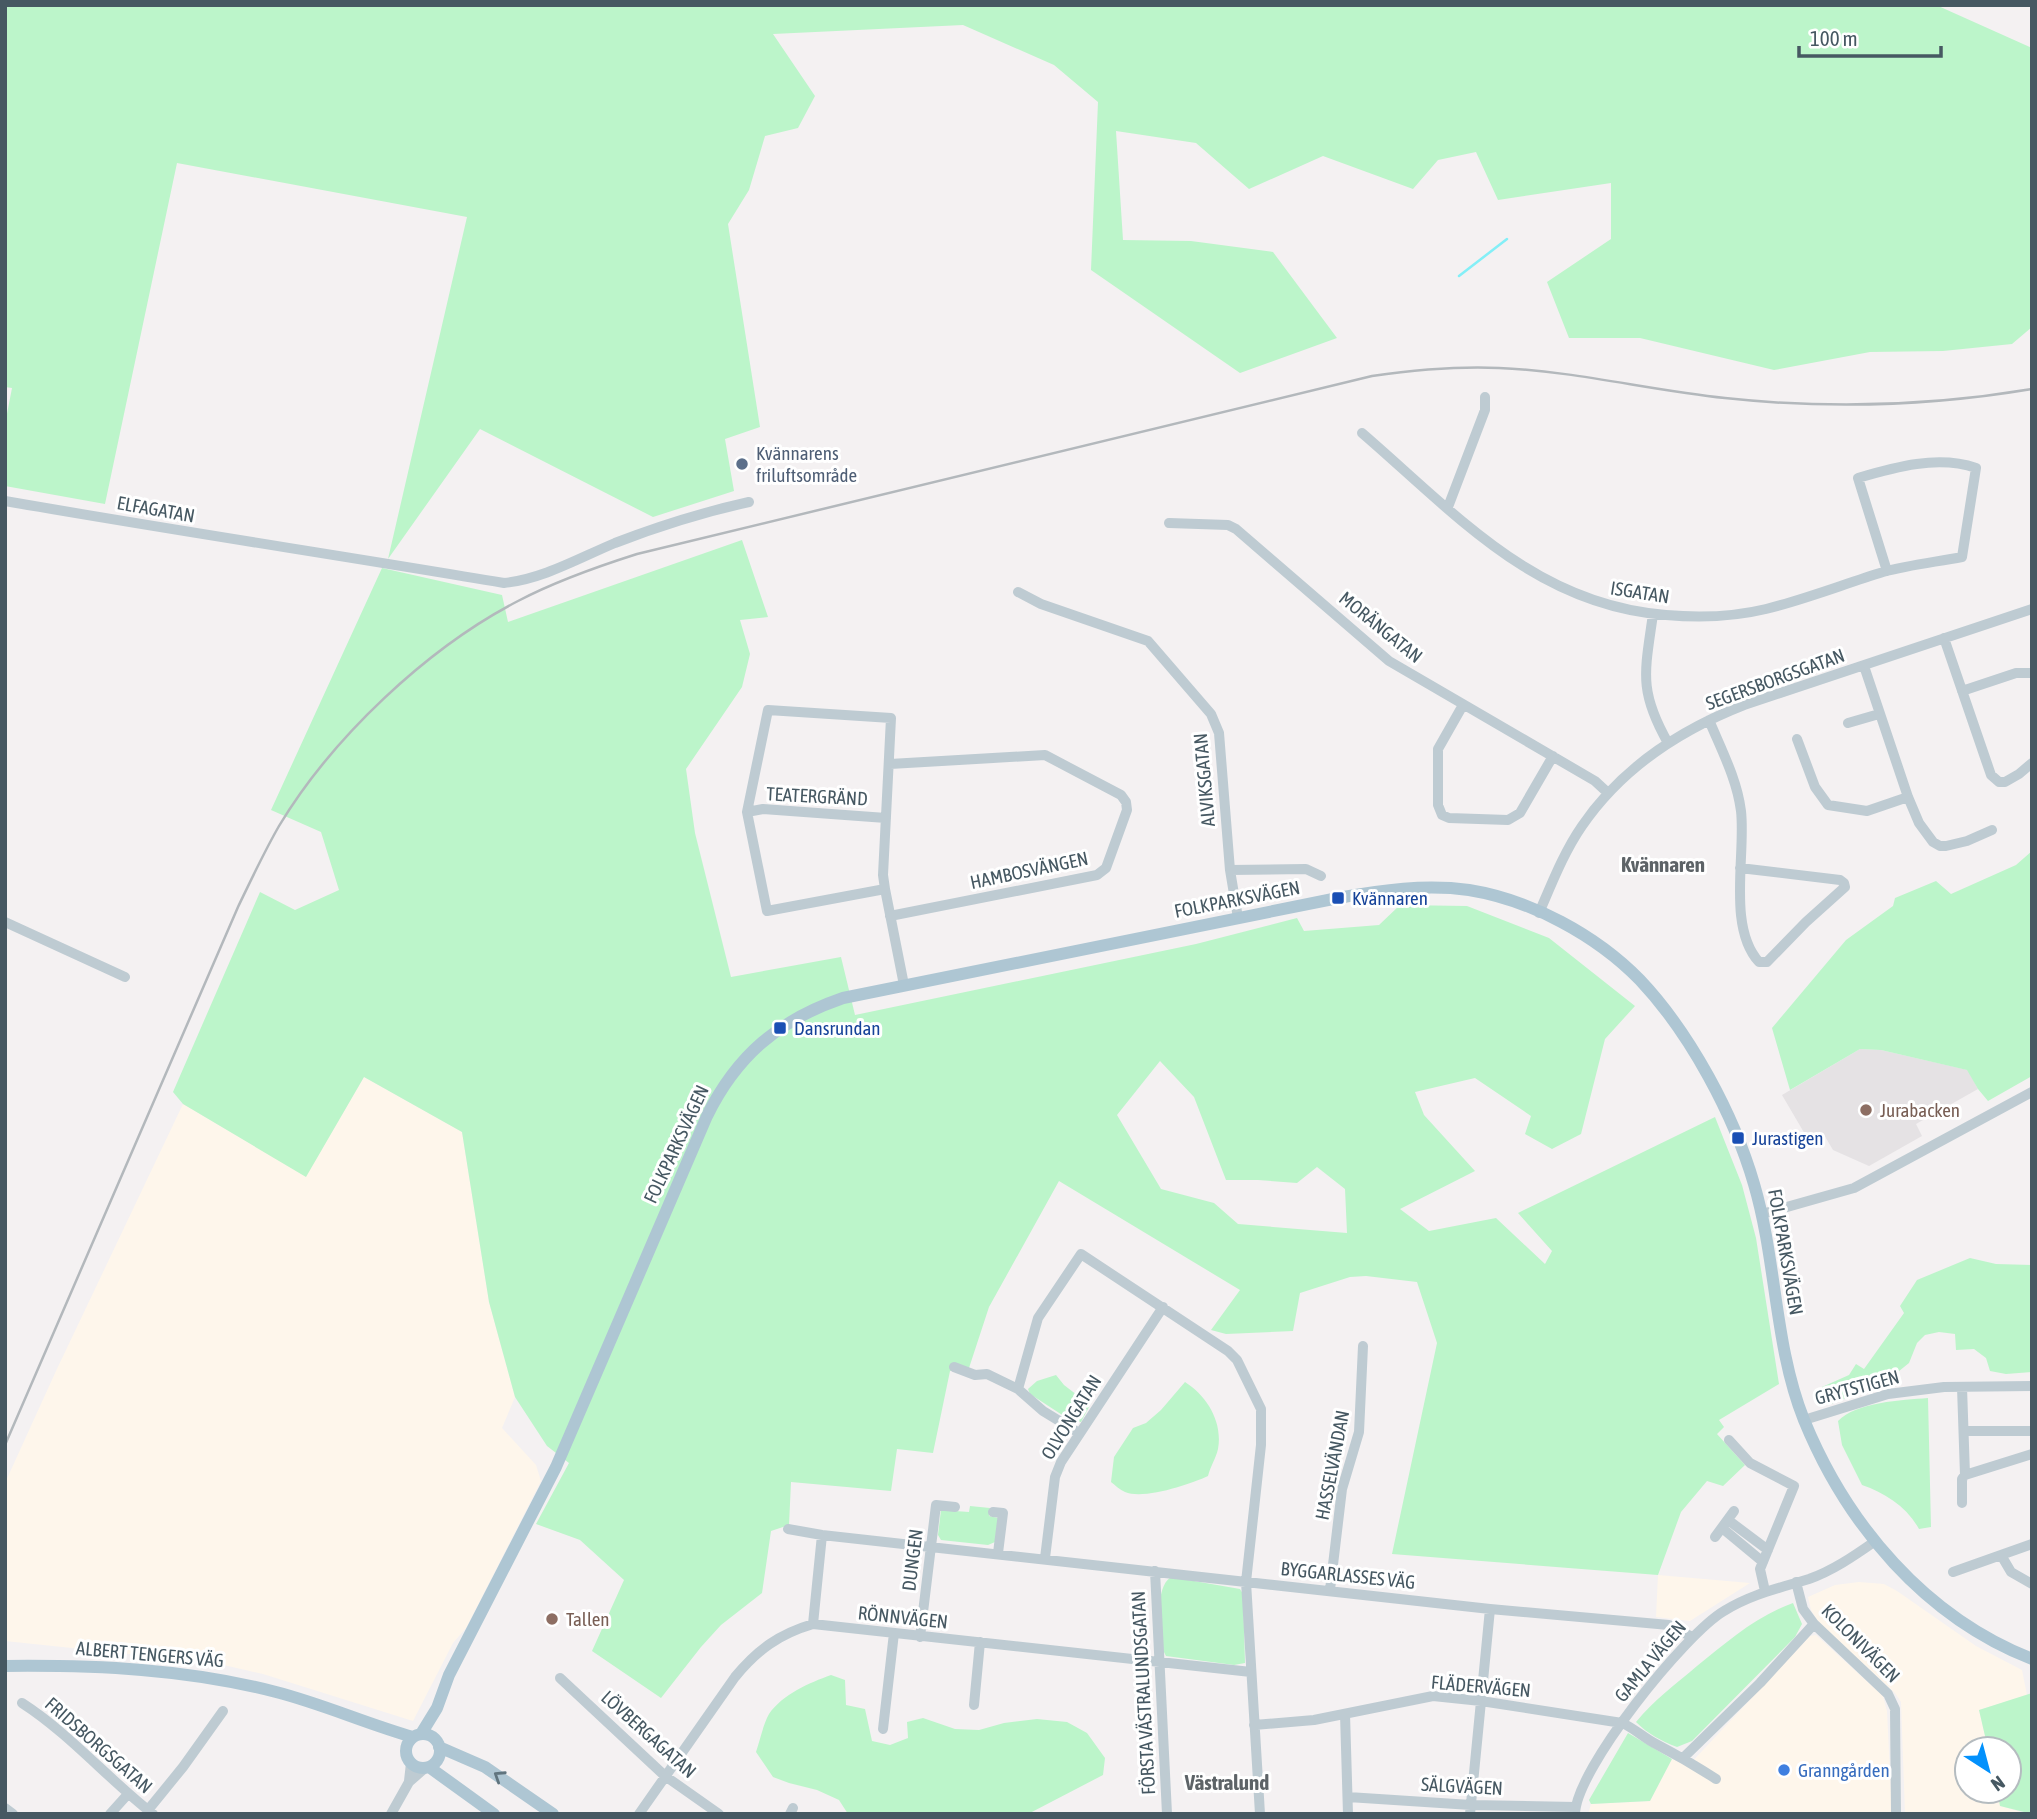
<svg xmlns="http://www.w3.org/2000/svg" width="2037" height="1819" viewBox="0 0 2037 1819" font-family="'Asap Condensed',sans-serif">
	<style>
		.commercial { fill: #fef6eb }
		.education { fill: #e5e2e4 }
		.green { fill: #bcf5ca; fill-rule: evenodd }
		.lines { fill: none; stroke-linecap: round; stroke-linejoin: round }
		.stream { stroke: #84eff7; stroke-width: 2.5 }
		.minor { stroke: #becbd2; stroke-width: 10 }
		.major { stroke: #aec6d3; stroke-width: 12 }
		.rail { stroke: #b3b8bc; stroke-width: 2.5 }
		.oneway { stroke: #60747e }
		.service-dot { fill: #5c6f8a; stroke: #fff; stroke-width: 2.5 }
		.transit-dot { fill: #1a4fb4; stroke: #fff; stroke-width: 2.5 }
		.education-dot { fill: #8d6e63; stroke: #fff; stroke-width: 2.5 }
		.shop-dot { fill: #3f7fe0; stroke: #fff; stroke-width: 2.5 }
		.labels { text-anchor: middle; stroke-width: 6; stroke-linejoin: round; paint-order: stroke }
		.service-label { font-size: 19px; fill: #4e5e75; stroke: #fff; text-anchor: start }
		.street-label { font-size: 19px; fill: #465862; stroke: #fff }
		.transit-label { font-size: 19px; fill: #164399; stroke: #fff; text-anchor: start }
		.education-label { font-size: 19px; fill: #785e54; stroke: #fff; text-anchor: start }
		.shop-label { font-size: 19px; fill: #366cbe; stroke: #fff; text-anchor: start }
		.neighbourhood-label { font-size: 21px; font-weight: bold; fill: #5d6367; stroke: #fff }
	</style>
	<rect width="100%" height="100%" fill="#f4f1f2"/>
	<path class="commercial" d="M 364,1077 L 462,1132 L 489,1302 L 515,1397 L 502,1428 L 536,1465 L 541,1481 L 466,1628 L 453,1643 L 413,1721 L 263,1674 L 215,1663 L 5,1641 L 5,1483 L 56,1371 L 183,1104 L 306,1176 Z
		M 1658,1575 L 1750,1583 L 1690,1621 L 1656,1617 Z
		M 1859,1582 L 1884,1584 L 1897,1591 L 1976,1646 L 2022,1670 L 2027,1695 L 1979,1710 L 1988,1749 L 1967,1749 L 1967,1791 L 1997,1791 L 2001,1806 L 2027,1814 L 1905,1814 L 1901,1702 L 1895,1693 L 1819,1623 L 1811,1610 L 1808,1597 L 1835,1585 Z
		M 1816,1635 L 1883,1696 L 1887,1711 L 1892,1814 L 1588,1814 L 1591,1804 L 1650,1801 L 1672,1759 L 1688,1766 L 1810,1636 Z"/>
	<path class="education" d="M 1860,1049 L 1881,1050 L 1968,1070 L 1978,1089 L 1916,1124 L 1922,1136 L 1869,1166 L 1833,1150 L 1823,1133 L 1809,1141 L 1782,1095 Z"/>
	<path class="green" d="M 5,5 L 1936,5 L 2032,48 L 2032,327 L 2012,344 L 1943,351 L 1870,352 L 1774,370 L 1640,338 L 1569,338 L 1547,282 L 1611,239 L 1611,183 L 1498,200 L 1476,152 L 1438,160 L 1413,189 L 1323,156 L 1249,189 L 1196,143 L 1116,131 L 1123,240 L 1191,241 L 1273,252 L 1337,338 L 1240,373 L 1091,270 L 1098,102 L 1054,65 L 963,25 L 773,34 L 815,96 L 798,128 L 765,136 L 749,190 L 728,224 L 760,427 L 725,439 L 734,491 L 653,517 L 480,429 L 388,559 L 467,217 L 177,163 L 105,504 L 5,486 L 5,424 L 12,388 L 5,387 Z
		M 742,540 L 768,617 L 740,620 L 750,654 L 742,687 L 686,769 L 695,833 L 731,977 L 841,957 L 855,1015 L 1196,944 L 1297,918 L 1304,931 L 1379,925 L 1400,905 L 1467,906 L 1549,938 L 1635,1006 L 1605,1039 L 1581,1134 L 1552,1149 L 1525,1134 L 1531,1116 L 1475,1078 L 1415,1092 L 1424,1115 L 1475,1171 L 1400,1209 L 1429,1231 L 1496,1218 L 1545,1264 L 1552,1251 L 1518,1213 L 1715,1117 L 1742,1185 L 1756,1238 L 1779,1384 L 1719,1420 L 1724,1427 L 1717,1434 L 1745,1465 L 1723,1486 L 1707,1481 L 1681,1512 L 1658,1575 L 1392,1554 L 1437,1343 L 1417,1282 L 1366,1276 L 1350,1277 L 1300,1293 L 1293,1331 L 1226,1334 L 1211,1330 L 1240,1290 L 1059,1181 L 989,1307 L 969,1368 L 950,1371 L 933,1453 L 897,1449 L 891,1491 L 791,1482 L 789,1525 L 771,1531 L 762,1593 L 721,1625 L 701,1647 L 661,1698 L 592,1651 L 624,1580 L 580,1540 L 536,1524 L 569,1463 L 547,1446 L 515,1397 L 489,1302 L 462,1132 L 364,1077 L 306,1177 L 183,1104 L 173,1092 L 260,892 L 295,910 L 339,890 L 321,832 L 271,810 L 382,568 L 502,595 L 508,622 ZM 1160,1061 L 1194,1097 L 1226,1180 L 1258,1180 L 1297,1183 L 1317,1167 L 1345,1189 L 1347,1233 L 1238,1224 L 1214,1203 L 1161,1189 L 1117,1115 Z
		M 2032,851 L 2032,1076 L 1988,1101 L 1978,1089 L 1967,1070 L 1881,1050 L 1860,1049 L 1790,1090 L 1772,1028 L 1846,940 L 1893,906 L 1895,898 L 1936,881 L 1951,894 L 2016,865 Z
		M 1970,1258 L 1996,1264 L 2032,1265 L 2032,1372 L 2006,1374 L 1990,1371 L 1986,1358 L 1974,1349 L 1956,1350 L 1955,1334 L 1939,1332 L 1925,1335 L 1917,1343 L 1909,1363 L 1883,1384 L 1828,1405 L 1822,1387 L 1849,1375 L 1856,1364 L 1864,1369 L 1904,1313 L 1900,1306 L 1917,1280 Z
		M 1056,1375 L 1064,1385 L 1090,1405 L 1081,1422 L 1073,1422 L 1030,1394 L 1028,1389 L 1037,1381 Z
		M 1185,1382 C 1207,1396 1223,1422 1218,1449 C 1216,1458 1210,1467 1208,1476 C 1191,1484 1144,1500 1125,1492 C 1120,1490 1115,1485 1111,1482 L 1114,1457 L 1133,1428 L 1146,1423 L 1161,1410 Z
		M 1928,1398 L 1931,1527 L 1919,1529 C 1907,1507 1885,1493 1862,1485 L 1842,1445 L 1838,1421 C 1856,1402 1902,1400 1928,1398 Z
		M 970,1506 L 990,1508 L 989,1516 L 998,1518 L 995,1542 L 988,1545 L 941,1540 L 938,1535 L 941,1510 L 969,1512 Z
		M 1171,1577 L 1240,1589 L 1243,1594 L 1245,1663 L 1234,1665 L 1166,1656 L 1163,1650 C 1162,1630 1153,1589 1171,1577 Z
		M 1793,1603 L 1802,1624 L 1795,1637 L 1692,1741 L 1677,1747 C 1661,1741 1648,1734 1636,1722 C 1654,1700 1676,1684 1697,1666 C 1727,1642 1756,1616 1793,1603 Z
		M 831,1675 L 845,1680 L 846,1705 L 865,1709 L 872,1741 L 890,1745 L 908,1738 L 907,1722 L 923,1718 L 955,1729 L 979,1730 L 1004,1723 L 1037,1719 L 1067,1722 L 1087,1733 L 1105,1758 L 1103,1775 L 1028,1814 L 848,1814 L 839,1800 L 817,1790 L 789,1783 L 773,1777 L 756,1752 C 760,1740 763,1725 769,1714 C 783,1694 809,1683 831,1675 Z
		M 2032,1693 L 2032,1814 L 2000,1806 L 1997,1791 L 2009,1791 L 2009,1749 L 1988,1749 L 1979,1710 Z
		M 1628,1733 L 1672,1759 L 1650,1801 L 1591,1804 L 1589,1800 Z"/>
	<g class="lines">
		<path class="stream" d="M 1459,276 L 1507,239"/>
		<path class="minor" d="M 1362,433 C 1456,514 1535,605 1666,615 C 1700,618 1733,617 1766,609 C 1806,599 1844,584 1883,572 C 1909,565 1936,562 1962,557 L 1976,468 C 1938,455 1895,467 1858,478 L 1887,571
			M 5,501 C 171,530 338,555 504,583 C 543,579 579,558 615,543 C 659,526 704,512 749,502
			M 1448,507 L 1485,410 L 1485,397
			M 1169,523 L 1228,525 L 1236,529 L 1389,661 L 1595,781 L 1608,793
			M 1018,592 L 1041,604 L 1148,641 L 1211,714 L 1219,733 L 1230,870 L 1238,918
			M 1653,614 C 1645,672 1638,690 1668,743
			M 1944,638 L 1991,775 L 1999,782 L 2005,782 L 2019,774 L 2032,763
			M 1864,666 L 1908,797 L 1919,823 L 1933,842 L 1940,846 L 1946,846 L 1967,841 L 1992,830
			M 1962,691 L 2016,673 L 2032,673
			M 1463,705 L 1438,749 L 1438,805 L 1442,815 L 1449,818 L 1508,820 L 1520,813 L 1553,756
			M 1709,720 C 1721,749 1737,779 1741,811 C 1746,854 1727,927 1759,962 L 1767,962 L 1806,922 L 1845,887 L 1844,883 L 1840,880 L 1740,868
			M 1848,723 L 1879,714
			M 1797,739 L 1815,787 L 1828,805 L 1867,811 L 1908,797
			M 890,764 L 1045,755 L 1121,795 L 1126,802 L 1127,810 L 1106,868 L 1097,875 L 890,916
			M 747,812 L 763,809 L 886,818
			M 1230,870 L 1306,869 L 1321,876
			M 885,889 L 883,875 L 891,718 L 768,710 L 747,812 L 767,911 L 885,889 L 904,985
			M 1539,913 C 1552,883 1564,852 1582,826 C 1621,769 1680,730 1744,705 L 2032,609
			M 5,922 L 125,977
			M 1762,1214 L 1854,1188 L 2032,1092
			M 954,1367 L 975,1375 L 987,1374 L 1018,1389
			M 1962,1387 L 1965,1475 L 2032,1454
			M 1804,1420 L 1888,1394 L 1944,1387 L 2032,1386
			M 1964,1431 L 2032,1431
			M 1079,1433 L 1043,1411 L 1018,1389 L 1038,1318 L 1081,1254 L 1228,1351 L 1237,1360 L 1261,1409 L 1261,1445 L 1246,1582 L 1260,1814
			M 1729,1440 L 1750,1463 L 1794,1486 L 1760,1569 L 1765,1591
			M 1962,1503 L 1962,1479 L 1965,1475
			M 993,1512 L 1003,1513 L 998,1553
			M 1728,1520 L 1768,1550
			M 1722,1528 L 1763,1562
			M 788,1529 L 822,1535 L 1490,1609 L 1669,1625 L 1692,1637
			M 1715,1537 L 1734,1511
			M 2001,1555 L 2011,1572 L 2032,1584
			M 1045,1558 L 1055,1477 L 1061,1462 L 1163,1307
			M 1155,1571 L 1167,1814
			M 1953,1572 L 2032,1544
			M 1796,1582 L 1803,1609 L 1814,1624 L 1888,1694 L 1895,1709 L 1896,1814
			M 1330,1590 L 1342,1489 L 1359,1432 L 1363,1346
			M 813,1624 L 822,1535
			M 920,1637 L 936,1505 L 955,1507
			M 560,1678 L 665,1776 L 719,1814
			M 22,1703 C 70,1734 108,1779 153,1814
			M 974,1705 L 980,1642
			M 1345,1714 L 1348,1814
			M 1254,1725 L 1314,1720 L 1433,1696 L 1481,1701 L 1622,1723 C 1634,1728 1644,1738 1656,1744 C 1677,1755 1696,1766 1716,1779
			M 883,1729 L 894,1633
			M 1684,1757 L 1760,1683 L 1814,1624
			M 409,1781 L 411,1763
			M 1348,1797 L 1471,1805 L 1575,1807
			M 5,1808 L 13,1814
			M 148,1810 L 183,1767 L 223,1711
			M 110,1814 L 128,1794
			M 391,1814 L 409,1782 L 425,1768
			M 639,1814 L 735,1677 C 757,1650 779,1634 813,1624 L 1251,1672
			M 790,1814 L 793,1808
			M 1470,1814 L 1490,1609
			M 1575,1814 C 1576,1769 1685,1634 1724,1611 C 1751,1594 1780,1588 1809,1579 C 1832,1571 1854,1556 1874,1542"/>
		<path class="major" d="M 5,1666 C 97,1665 187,1669 276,1692 C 323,1704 367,1724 413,1737
			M 421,1734 L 437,1708 L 449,1675 L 556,1467 L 707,1116 C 737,1055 779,1020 843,998 L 1338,898 C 1382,890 1425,884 1469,890 C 1531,900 1596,935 1640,980 C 1690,1033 1734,1115 1754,1184 C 1777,1262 1774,1345 1804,1420 C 1847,1525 1925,1617 2032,1659
			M406 1751a17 17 0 1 1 34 0a17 17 0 1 1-34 0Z
			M 439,1747 L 485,1767 L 553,1814
			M 429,1767 L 494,1814"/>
		<path class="rail" d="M 5,1445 L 238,907 C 251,880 264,852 279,826 C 332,738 427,648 518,601 C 556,581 596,567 637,554 L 1372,376 C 1414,370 1456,366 1499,368 C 1574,371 1649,390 1725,398 C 1826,409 1931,406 2032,389"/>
	</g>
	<defs><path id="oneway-chevron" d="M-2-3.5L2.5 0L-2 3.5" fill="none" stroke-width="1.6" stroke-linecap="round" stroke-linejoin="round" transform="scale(1.75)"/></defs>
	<use class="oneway" href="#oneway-chevron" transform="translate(499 1776) rotate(-147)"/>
	<circle class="service-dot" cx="742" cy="464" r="7"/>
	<g class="transit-dot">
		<rect x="1331" y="891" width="14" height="14" rx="3.5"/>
		<rect x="773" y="1021" width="14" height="14" rx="3.5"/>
		<rect x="1731" y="1131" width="14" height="14" rx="3.5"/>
	</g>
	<g class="education-dot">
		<circle cx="1866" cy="1110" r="7"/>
		<circle cx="552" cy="1619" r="7"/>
	</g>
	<circle class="shop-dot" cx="1784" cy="1770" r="7"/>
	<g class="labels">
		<g class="service-label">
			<text x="756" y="460">Kvännarens<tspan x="756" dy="22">friluftsområde</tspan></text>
		</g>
		<g class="street-label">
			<text transform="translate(156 509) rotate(10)" y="7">ELFAGATAN</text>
			<text transform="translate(1640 592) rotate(9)" y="7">ISGATAN</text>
			<text transform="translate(1381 627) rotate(39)" y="7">MORÄNGATAN</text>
			<text transform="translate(1775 679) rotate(-20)" y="7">SEGERSBORGSGATAN</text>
			<text transform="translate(1204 780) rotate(-95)" y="7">ALVIKSGATAN</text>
			<text transform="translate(817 796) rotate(3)" y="7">TEATERGRÄND</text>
			<text transform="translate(1029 870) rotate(-12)" y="7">HAMBOSVÄNGEN</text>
			<text transform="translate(1237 899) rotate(-11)" y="7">FOLKPARKSVÄGEN</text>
			<text transform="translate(676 1144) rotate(-65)" y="7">FOLKPARKSVÄGEN</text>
			<text transform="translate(1786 1252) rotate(80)" y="7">FOLKPARKSVÄGEN</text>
			<text transform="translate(1857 1387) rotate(-15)" y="7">GRYTSTIGEN</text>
			<text transform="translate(1071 1417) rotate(-58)" y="7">OLVONGATAN</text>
			<text transform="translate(1332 1465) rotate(-79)" y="7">HASSELVÄNDAN</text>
			<text transform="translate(912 1560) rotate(-83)" y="7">DUNGEN</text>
			<text transform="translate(1348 1575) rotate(6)" y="7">BYGGARLASSES VÄG</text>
			<text transform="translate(903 1617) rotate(6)" y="7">RÖNNVÄGEN</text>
			<text transform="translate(1861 1643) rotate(45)" y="7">KOLONIVÄGEN</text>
			<text transform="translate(150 1654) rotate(5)" y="7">ALBERT TENGERS VÄG</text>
			<text transform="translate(1650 1661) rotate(-50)" y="7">GAMLA VÄGEN</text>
			<text transform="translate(1481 1686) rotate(5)" y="7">FLÄDERVÄGEN</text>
			<text transform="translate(1143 1693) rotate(-93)" y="7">FÖRSTA VÄSTRALUNDSGATAN</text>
			<text transform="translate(649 1734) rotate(42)" y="7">LÖVBERGAGATAN</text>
			<text transform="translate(99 1745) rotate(41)" y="7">FRIDSBORGSGATAN</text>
			<text transform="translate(1462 1786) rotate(3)" y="7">SÄLGVÄGEN</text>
		</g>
		<g class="transit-label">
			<text x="1352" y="905">Kvännaren</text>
			<text x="794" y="1035">Dansrundan</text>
			<text x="1752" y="1145">Jurastigen</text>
		</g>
		<g class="education-label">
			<text x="1880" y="1117">Jurabacken</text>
			<text x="566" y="1626">Tallen</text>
		</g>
		<g class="shop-label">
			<text x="1798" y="1777">Granngården</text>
		</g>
		<g class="neighbourhood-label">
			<text x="1663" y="872">Kvännaren</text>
			<text x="1227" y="1790">Västralund</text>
		</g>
	</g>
	<rect width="2037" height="1819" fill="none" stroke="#465862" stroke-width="14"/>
	<g transform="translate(1988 1770) rotate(144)"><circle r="33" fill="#ffffff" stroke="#b5bcc0" stroke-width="2"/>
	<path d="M0-5L12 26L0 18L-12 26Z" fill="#0391fc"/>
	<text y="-10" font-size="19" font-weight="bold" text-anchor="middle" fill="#465862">N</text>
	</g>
	<path d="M1799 46v10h142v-10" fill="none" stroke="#465862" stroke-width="3.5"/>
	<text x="1810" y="46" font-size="21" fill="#465862" stroke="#ffffff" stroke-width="5" paint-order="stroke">100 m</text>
</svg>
